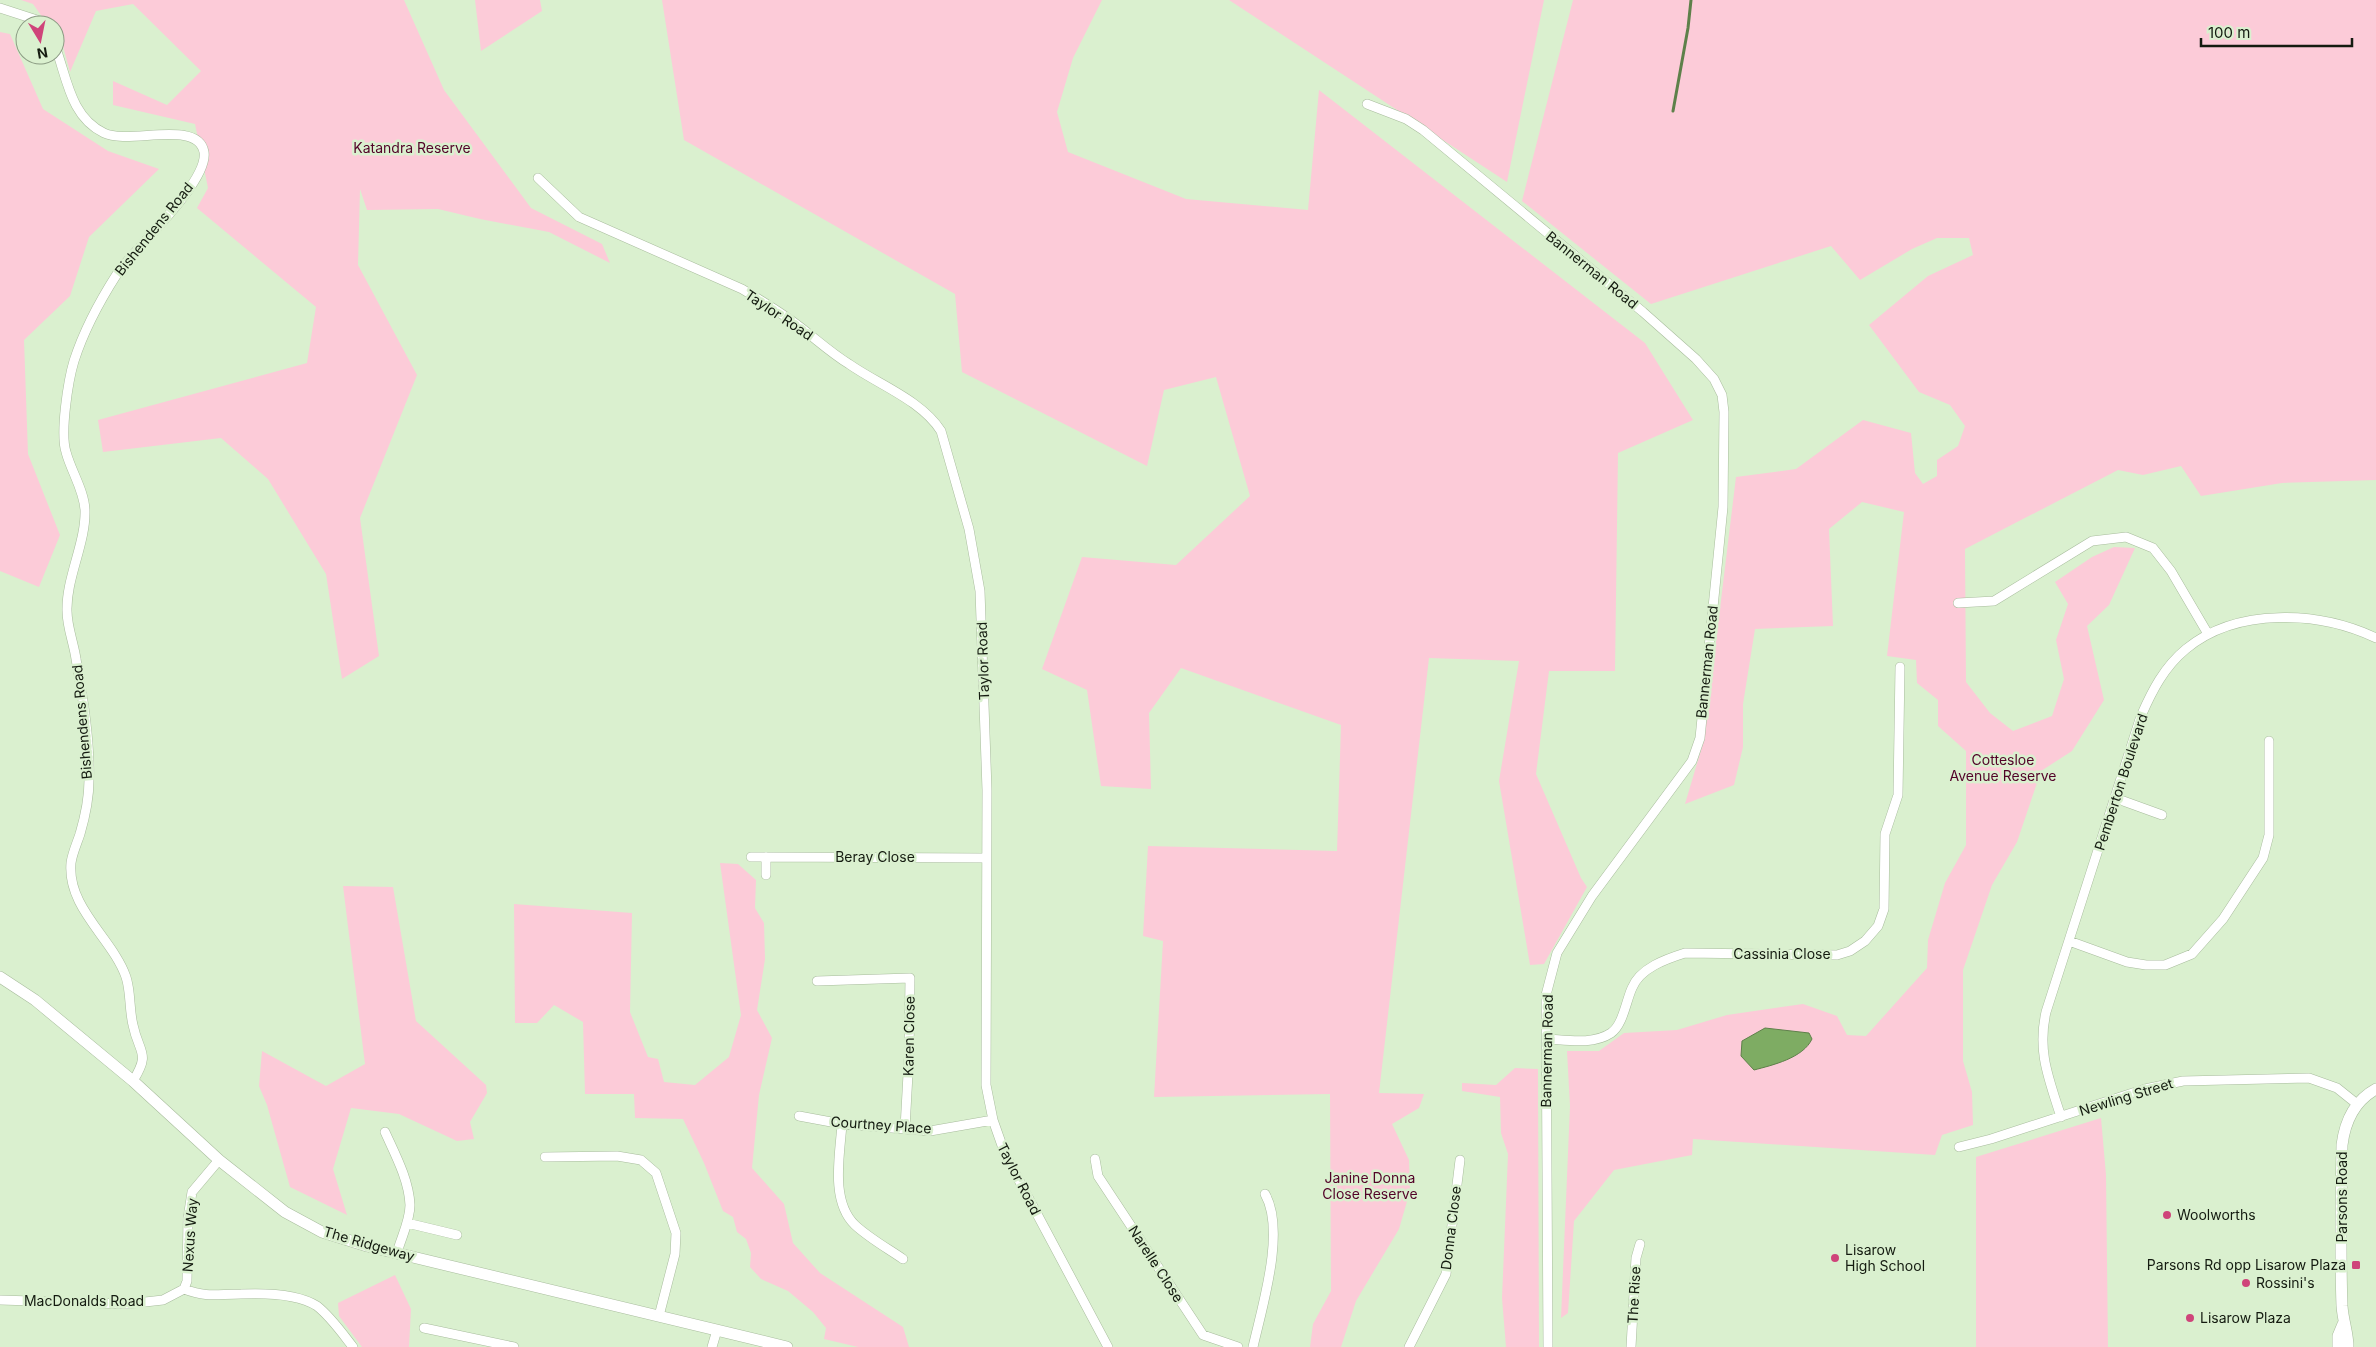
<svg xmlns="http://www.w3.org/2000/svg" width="2376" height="1347" viewBox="0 0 2376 1347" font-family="Inter,sans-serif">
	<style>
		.green { fill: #fccbd8 }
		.water { fill: #7eac63; stroke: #5e804a }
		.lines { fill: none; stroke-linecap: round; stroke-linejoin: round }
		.stream { stroke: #5e804a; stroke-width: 3 }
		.street-casing { stroke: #a8bc9d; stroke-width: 10 }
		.secondary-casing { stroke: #a8bc9d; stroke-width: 12 }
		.street { stroke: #fff; stroke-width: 9 }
		.secondary { stroke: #fff; stroke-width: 11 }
		.poi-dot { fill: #cf447a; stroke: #daf0cf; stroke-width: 2 }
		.labels { text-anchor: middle; stroke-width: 5; stroke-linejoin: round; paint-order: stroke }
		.park-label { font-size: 14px; fill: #520228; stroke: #daf0cf }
		.street-label { font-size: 14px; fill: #141b10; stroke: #daf0cf }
		.poi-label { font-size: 14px; fill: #141b10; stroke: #daf0cf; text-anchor: start }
	</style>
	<rect width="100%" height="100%" fill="#daf0cf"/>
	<path class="green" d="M 21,0 L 404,0 L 444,90 L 531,208 L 602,244 L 610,263 L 549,232 L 480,219 L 438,209 L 367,210 L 360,189 L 358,265 L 417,375 L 360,518 L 379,656 L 342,679 L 326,574 L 268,479 L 221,438 L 103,452 L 98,420 L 307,363 L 316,307 L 197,208 L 208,188 L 195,124 L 113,105 L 113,81 L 167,105 L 201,71 L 133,4 L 96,11 L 70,72 L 63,46 L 55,35 L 55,25 L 48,25 L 33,4 Z
		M 475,0 L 540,0 L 542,11 L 481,51 Z
		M 662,0 L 1102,0 L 1073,58 L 1057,112 L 1068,152 L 1186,199 L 1308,210 L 1319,90 L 1645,343 L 1693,420 L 1618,453 L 1615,671 L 1549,671 L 1536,774 L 1581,878 L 1587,887 L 1544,964 L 1530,965 L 1499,781 L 1519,661 L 1429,658 L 1379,1093 L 1424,1094 L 1419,1108 L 1392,1124 L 1409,1160 L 1410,1191 L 1399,1229 L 1356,1301 L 1341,1347 L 1310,1347 L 1313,1324 L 1331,1291 L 1330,1094 L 1154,1097 L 1163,941 L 1143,936 L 1148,846 L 1337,851 L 1341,725 L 1181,668 L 1149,713 L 1151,789 L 1101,786 L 1087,690 L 1042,669 L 1082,557 L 1176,565 L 1250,496 L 1216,377 L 1164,390 L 1147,466 L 962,372 L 955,294 L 684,140 Z
		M 1229,0 L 1544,0 L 1507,182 Z
		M 1573,0 L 2376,0 L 2376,480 L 2282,483 L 2201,496 L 2181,466 L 2143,475 L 2118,470 L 1965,549 L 1966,682 L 1990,713 L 2013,731 L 2052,716 L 2064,679 L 2056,640 L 2068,604 L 2055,582 L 2092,557 L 2114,547 L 2135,548 L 2109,605 L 2087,626 L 2104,700 L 2072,751 L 2041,771 L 2017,842 L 1992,885 L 1963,970 L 1963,1061 L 1972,1092 L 1973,1125 L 1942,1135 L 1935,1155 L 1693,1139 L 1692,1155 L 1614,1170 L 1574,1221 L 1568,1313 L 1561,1318 L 1570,1106 L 1567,1051 L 1599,1051 L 1624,1033 L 1677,1030 L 1727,1015 L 1803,1004 L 1837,1016 L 1847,1035 L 1866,1036 L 1927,968 L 1928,940 L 1945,883 L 1966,845 L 1966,751 L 1938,726 L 1938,700 L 1917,683 L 1916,660 L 1887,656 L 1904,512 L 1862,502 L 1829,529 L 1833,626 L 1755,629 L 1743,704 L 1743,747 L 1734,785 L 1685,804 L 1704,740 L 1736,477 L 1796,469 L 1863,420 L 1911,433 L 1915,473 L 1923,484 L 1937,476 L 1937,460 L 1958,446 L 1965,426 L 1950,405 L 1919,392 L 1869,325 L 1928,276 L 1973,255 L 1969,238 L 1937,238 L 1912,249 L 1860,280 L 1831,246 L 1651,304 L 1522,201 Z
		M 0,32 L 10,34 L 43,109 L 108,151 L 159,169 L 89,237 L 70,296 L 24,340 L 28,454 L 60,535 L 39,587 L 0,571 Z
		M 720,863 L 738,864 L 756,880 L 755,908 L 764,923 L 765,959 L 757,1010 L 772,1038 L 759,1095 L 752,1168 L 784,1204 L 793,1243 L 820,1273 L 903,1327 L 909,1347 L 858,1347 L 824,1339 L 826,1328 L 813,1312 L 788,1291 L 761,1279 L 750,1267 L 751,1253 L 746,1239 L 737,1232 L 733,1217 L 723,1211 L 704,1163 L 683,1119 L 635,1118 L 634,1094 L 585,1094 L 583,1022 L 554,1005 L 537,1023 L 515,1023 L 514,904 L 632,913 L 630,1012 L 648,1057 L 658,1059 L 664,1082 L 695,1085 L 729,1057 L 741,1015 Z
		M 343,886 L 393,887 L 416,1021 L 486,1085 L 487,1093 L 470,1122 L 474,1139 L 457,1141 L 399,1114 L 351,1108 L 333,1169 L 347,1215 L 290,1187 L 267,1105 L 259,1086 L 262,1051 L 326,1086 L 365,1064 Z
		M 1515,1068 L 1538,1069 L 1539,1347 L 1506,1347 L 1502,1298 L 1508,1154 L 1501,1133 L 1500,1097 L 1462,1091 L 1462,1083 L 1496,1085 Z
		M 2101,1118 L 2106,1175 L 2108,1347 L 1976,1347 L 1976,1157 Z
		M 395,1275 L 411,1309 L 409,1347 L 362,1347 L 339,1316 L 338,1303 Z"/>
	<path class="water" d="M 1765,1028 L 1809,1033 L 1812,1039 C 1803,1058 1773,1065 1754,1070 L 1741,1056 L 1742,1041 Z"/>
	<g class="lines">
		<path class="stream" d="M 1673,111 L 1688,28 L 1691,0"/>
		<defs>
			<path id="street" d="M 0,8 L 37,20 L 44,25
				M 55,46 C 67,77 70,117 104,133 C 129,145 198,119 204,152 C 209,182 133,250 117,274 C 99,302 84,330 74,361 C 68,381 60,433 66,452 C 71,471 84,490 85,510 C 86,543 66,578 67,611 C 67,627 74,644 76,659 C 83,698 90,740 89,780 C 89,798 85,817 80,834 C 77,843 72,854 71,863 C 67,908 113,939 126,977 C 131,992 129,1009 133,1025 C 139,1054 151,1052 133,1081
				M 1367,104 L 1406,119 L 1423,130 L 1643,312 L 1696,359 L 1714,379 L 1722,395 L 1724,412 L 1723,507 L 1700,738 L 1692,761 L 1592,896 L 1557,953 L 1546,995 L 1548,1347
				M 538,178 L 579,217 L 742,289 C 762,301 782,313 800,327 C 816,339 831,353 849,364 C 879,385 921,400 941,431 L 969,529 L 980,591 L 987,790 L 986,1085 L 993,1120 L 1005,1154 L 1108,1347
				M 1958,603 L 1994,601 L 2092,541 L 2126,537 L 2153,548 L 2171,571 L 2208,634
				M 2115,798 L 2162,815
				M 751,857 L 985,858
				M 766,857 L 766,875
				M 2069,941 L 2127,962 L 2146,965 L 2165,965 L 2192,954 L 2223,919 L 2263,858 L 2269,835 L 2269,741
				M 817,981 L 910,978 L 909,1056 L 905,1128
				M 1547,1039 C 1567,1040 1593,1045 1611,1033 C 1623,1025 1626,1001 1632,988 C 1640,968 1666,959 1685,953 L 1837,955 L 1850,951 L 1865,941 L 1878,926 L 1884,909 L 1885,834 L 1898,795 L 1900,667
				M 799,1116 L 842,1124 L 930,1131 L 993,1120
				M 2061,1117 C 2049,1079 2037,1052 2046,1012 L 2141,716 C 2152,691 2164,667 2186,649 C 2237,607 2319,611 2376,638
				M 842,1124 C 840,1154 830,1201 855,1225 C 869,1238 887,1248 903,1259
				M 385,1132 C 395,1154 409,1180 410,1205 C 410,1221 401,1238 397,1253
				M 1959,1147 L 1991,1139 L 2145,1089 L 2183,1081 L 2309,1078 L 2337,1088 L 2357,1104
				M 545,1157 L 617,1156 L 641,1160 L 656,1173 L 676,1233 L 675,1254 L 659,1316
				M 1095,1159 L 1098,1176 L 1203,1335 L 1238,1347
				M 407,1223 L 457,1235
				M 184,1289 C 208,1298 216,1294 241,1294 C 264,1293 297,1293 317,1306 C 331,1317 342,1333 353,1347
				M 184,1289 L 187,1281 L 188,1218 L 192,1192 L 219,1160
				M 0,1300 L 127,1304 L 163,1300 L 184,1289
				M 424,1328 L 514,1347
				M 712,1347 L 717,1330
				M 1253,1347 C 1262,1307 1286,1231 1265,1194
				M 1409,1347 L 1446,1274 L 1460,1160
				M 1631,1347 L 1636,1258 L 1640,1244"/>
			<path id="secondary" d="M 0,977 L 35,1000 L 133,1081 L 219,1160 L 285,1212 L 322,1232 L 367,1246 L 787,1347
				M 2338,1347 L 2338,1336 L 2343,1324
				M 2348,1347 C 2348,1333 2343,1321 2342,1306 C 2340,1252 2341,1198 2342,1145 C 2345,1121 2354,1101 2376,1089"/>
		</defs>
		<use href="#street" class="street-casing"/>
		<use href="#secondary" class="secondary-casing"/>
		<use href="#street" class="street"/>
		<use href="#secondary" class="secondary"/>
	</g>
	<g class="poi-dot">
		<circle cx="2167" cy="1215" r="5"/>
		<circle cx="1835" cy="1258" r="5"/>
		<rect x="2351" y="1260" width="10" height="10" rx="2.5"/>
		<circle cx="2246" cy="1283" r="5"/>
		<circle cx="2190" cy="1318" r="5"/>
	</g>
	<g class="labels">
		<g class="park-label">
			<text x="412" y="153">Katandra Reserve</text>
			<text x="2003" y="765">Cottesloe<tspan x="2003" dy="16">Avenue Reserve</tspan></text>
			<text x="1370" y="1183">Janine Donna<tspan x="1370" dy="16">Close Reserve</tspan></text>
		</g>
		<g class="street-label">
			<text transform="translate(154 229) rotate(-51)" y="5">Bishendens Road</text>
			<text transform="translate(1592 270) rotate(39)" y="5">Bannerman Road</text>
			<text transform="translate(779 315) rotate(34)" y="5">Taylor Road</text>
			<text transform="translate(983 661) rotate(-92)" y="5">Taylor Road</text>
			<text transform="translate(1707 662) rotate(-84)" y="5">Bannerman Road</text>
			<text transform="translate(82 722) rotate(-95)" y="5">Bishendens Road</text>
			<text transform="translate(2121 782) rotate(-72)" y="5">Pemberton Boulevard</text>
			<text x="875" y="862">Beray Close</text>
			<text x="1782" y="959">Cassinia Close</text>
			<text transform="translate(909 1036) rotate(-89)" y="5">Karen Close</text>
			<text transform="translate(1547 1051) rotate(-89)" y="5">Bannerman Road</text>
			<text transform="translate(2126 1097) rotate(-17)" y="5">Newling Street</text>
			<text transform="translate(881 1125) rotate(4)" y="5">Courtney Place</text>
			<text transform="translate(1019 1179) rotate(63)" y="5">Taylor Road</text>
			<text transform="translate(2342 1197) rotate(-90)" y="5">Parsons Road</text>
			<text transform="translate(1451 1228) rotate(-83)" y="5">Donna Close</text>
			<text transform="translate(190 1235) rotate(-86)" y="5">Nexus Way</text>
			<text transform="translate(369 1244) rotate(16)" y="5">The Ridgeway</text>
			<text transform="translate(1156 1264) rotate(57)" y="5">Narelle Close</text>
			<text transform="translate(1634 1295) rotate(-87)" y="5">The Rise</text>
			<text x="84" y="1306">MacDonalds Road</text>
		</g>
		<g class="poi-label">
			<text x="2177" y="1220">Woolworths</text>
			<text x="1845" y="1255">Lisarow<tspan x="1845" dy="16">High School</tspan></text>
			<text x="2346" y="1270" text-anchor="end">Parsons Rd opp Lisarow Plaza</text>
			<text x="2256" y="1288">Rossini's</text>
			<text x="2200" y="1323">Lisarow Plaza</text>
		</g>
	</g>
	<g transform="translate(40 40) rotate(170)"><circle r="24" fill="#daf0cf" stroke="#8b9b83"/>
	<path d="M0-4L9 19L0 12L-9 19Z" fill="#cf447a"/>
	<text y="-8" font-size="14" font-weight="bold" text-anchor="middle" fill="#141b10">N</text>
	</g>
	<path d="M2201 38v8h151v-8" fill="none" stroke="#141b10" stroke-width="2.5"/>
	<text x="2208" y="38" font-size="15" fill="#141b10" stroke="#daf0cf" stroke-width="4" paint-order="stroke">100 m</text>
</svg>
